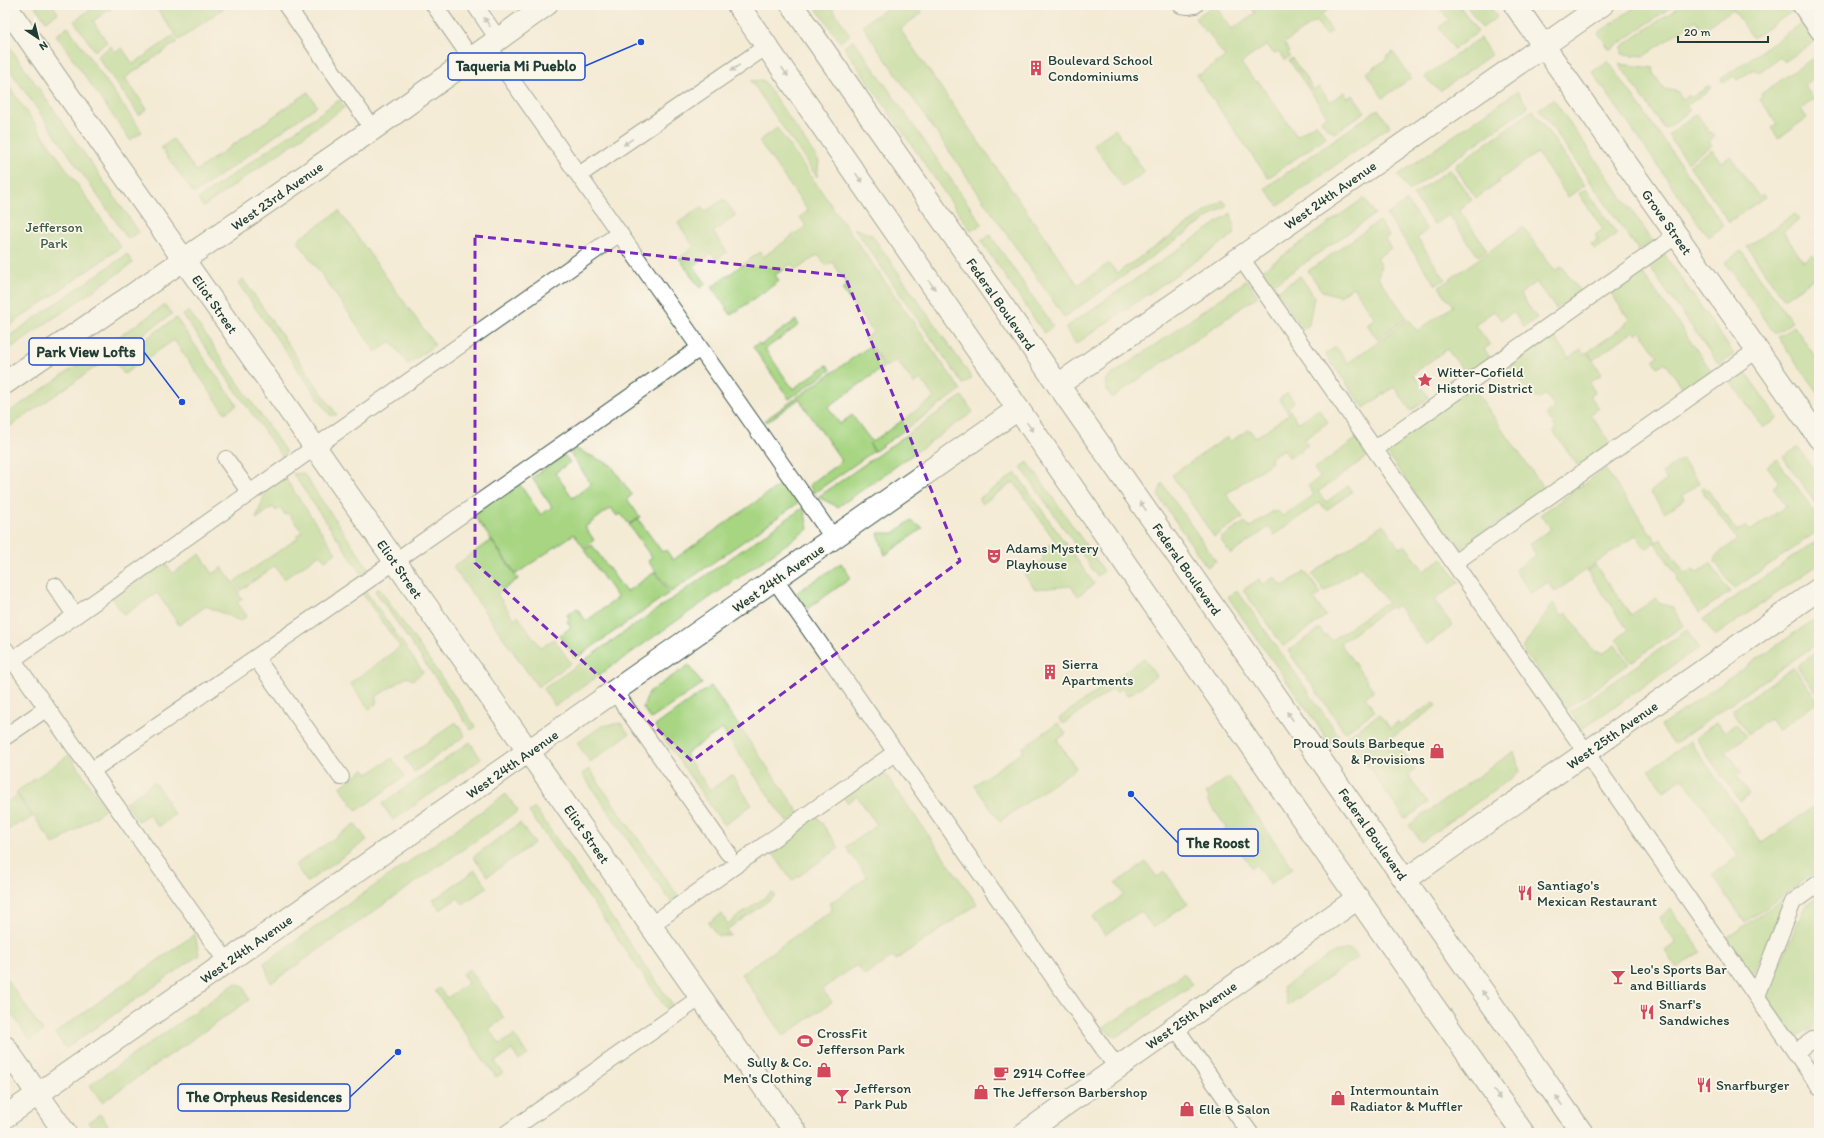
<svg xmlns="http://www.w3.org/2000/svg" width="1824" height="1138" viewBox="0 0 1824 1138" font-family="Itim,sans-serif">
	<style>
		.green { fill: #a7d582; stroke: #63895b }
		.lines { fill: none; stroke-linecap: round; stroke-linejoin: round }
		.service-casing { stroke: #3f574c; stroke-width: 18 }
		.minor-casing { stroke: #3f574c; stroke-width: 24 }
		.tertiary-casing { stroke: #3f574c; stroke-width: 24 }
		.primary-casing { stroke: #3f574c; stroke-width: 24 }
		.service { stroke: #fff; stroke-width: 16 }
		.minor { stroke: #fff; stroke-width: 22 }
		.tertiary { stroke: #fff; stroke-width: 22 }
		.primary { stroke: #fff; stroke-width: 22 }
		.oneway { fill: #8f9e9a }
		.marked { fill: none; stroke: #7b2cbf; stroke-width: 3; stroke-dasharray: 8 5; stroke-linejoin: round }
		.labels { text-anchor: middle; stroke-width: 3.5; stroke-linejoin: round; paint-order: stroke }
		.poi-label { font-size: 14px; fill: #1f3d34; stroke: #fbf7ec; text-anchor: start }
		.street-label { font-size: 14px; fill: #1f3d34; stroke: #fbf7ec }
		.park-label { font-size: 14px; fill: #3a5b44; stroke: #fbf7ec }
		.leader { fill: none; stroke: #1d4ed8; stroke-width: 1.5 }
		.callout-dot { fill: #1d4ed8; stroke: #fbf7ec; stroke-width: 1.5 }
		.callout { fill: #fbf7ec; stroke: #1d4ed8; stroke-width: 1.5 }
		.callout-label { font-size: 15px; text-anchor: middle; font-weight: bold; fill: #1f3d34 }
	</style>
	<rect width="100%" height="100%" fill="#fbf7ec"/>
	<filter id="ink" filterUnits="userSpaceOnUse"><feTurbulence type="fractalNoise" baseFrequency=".025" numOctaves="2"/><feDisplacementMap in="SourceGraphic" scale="8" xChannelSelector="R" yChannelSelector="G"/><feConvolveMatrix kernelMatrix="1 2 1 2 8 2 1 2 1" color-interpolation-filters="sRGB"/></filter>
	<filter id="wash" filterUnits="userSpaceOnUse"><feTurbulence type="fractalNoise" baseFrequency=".012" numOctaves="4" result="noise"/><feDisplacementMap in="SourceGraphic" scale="16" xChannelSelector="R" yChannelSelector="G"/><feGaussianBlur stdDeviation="0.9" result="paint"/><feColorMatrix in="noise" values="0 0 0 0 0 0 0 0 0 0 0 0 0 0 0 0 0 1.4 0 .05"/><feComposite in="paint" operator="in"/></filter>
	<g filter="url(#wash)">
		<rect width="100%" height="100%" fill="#f4ebd5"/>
		<path class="green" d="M 34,5 L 53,5 L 58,13 L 46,21 Z
			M 97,5 L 116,5 L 93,21 L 107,42 L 95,51 L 74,21 Z
			M 163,5 L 228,5 L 179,40 L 157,9 Z
			M 814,5 L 830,5 L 850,35 L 840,42 Z
			M 892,5 L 917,5 L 922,13 L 900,29 L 1078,285 L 1109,263 L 1117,273 L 1223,200 L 1227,205 L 1064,317 L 862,25 Z
			M 1214,5 L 1215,5 L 1232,29 L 1255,13 L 1250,5 L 1335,5 L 1321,15 L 1332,31 L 1326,36 L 1316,21 L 1284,43 L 1290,52 L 1288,53 L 1290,56 L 1285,60 L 1279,51 L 1274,54 L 1267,45 L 1241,63 L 1255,82 L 1258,81 L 1297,136 L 1316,123 L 1326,137 L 1268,178 L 1196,75 L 1198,73 L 1199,75 L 1225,57 L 1207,31 L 1205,32 L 1195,18 Z
			M 1438,5 L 1459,5 L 1478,32 L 1454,49 L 1439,27 L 1449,20 Z
			M 1466,5 L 1489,5 L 1497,17 L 1482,28 Z
			M 1638,5 L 1674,5 L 1610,50 L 1598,33 Z
			M 1682,5 L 1793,5 L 1796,9 L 1753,38 L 1733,9 L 1703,30 L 1696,20 L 1644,56 L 1622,54 L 1622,46 Z
			M 1804,21 L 1817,40 L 1784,62 L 1780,57 L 1758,73 L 1755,69 L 1737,80 L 1734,76 L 1723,83 L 1721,79 Z
			M 68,27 L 142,132 L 130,140 L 56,35 Z
			M 173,36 L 177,42 L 125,78 L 147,109 L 139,115 L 97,56 L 111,46 L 115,52 L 122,48 L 133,64 Z
			M 1480,38 L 1491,55 L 1440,91 L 1424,77 Z
			M 5,40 L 139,232 L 128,239 L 5,63 Z
			M 854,40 L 982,224 L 971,231 L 844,47 Z
			M 1393,52 L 1411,78 L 1383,98 L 1366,73 L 1387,59 L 1386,57 Z
			M 1292,58 L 1314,90 L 1319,87 L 1330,102 L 1344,92 L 1348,98 L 1353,95 L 1365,112 L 1334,133 L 1331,129 L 1328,130 L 1321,120 L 1327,116 L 1289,60 Z
			M 1813,58 L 1819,67 L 1819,74 L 1804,85 L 1814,99 L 1801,109 L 1807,118 L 1778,138 L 1771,128 L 1777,124 L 1759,98 L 1762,96 L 1761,94 Z
			M 1608,61 L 1724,226 L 1708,237 L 1592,72 Z
			M 1619,64 L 1654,68 L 1653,73 L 1664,89 L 1677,91 L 1683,99 L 1689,95 L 1691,98 L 1710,85 L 1712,88 L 1686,106 L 1690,111 L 1665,129 Z
			M 763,80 L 819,161 L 817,177 L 751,81 Z
			M 5,81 L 121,247 L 5,329 Z
			M 1517,91 L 1528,107 L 1409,191 L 1398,175 Z
			M 308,92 L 317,106 L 194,194 L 161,148 L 173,139 L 196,171 Z
			M 1553,99 L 1653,241 L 1639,251 L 1539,109 Z
			M 339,100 L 345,107 L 203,207 L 198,199 Z
			M 1378,109 L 1390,126 L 1278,206 L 1265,188 Z
			M 1533,110 L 1585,185 L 1568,197 L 1537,153 L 1499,180 L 1500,182 L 1476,198 L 1454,166 Z
			M 1697,114 L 1710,133 L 1712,132 L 1715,136 L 1709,141 L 1712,145 L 1687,162 L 1668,135 Z
			M 777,128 L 961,390 L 875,451 L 869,443 L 874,451 L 814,493 L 809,485 L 842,461 L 799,399 L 767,422 L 765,420 L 870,346 L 884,367 L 828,407 L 840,424 L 852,415 L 872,442 L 934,398 L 921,379 L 914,384 L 897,360 L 886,367 L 865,338 L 873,332 L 842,289 L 848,285 L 832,262 L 826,265 L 818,255 L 796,270 L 791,264 L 775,275 L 779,281 L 731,315 L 712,287 L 760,252 L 763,257 L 806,226 L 800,217 L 808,211 L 759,141 Z
			M 1115,129 L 1145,172 L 1123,187 L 1093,144 Z
			M 1712,149 L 1721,162 L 1730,156 L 1759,197 L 1763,194 L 1765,197 L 1729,222 L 1689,165 Z
			M 1450,169 L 1472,200 L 1459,210 L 1487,250 L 1478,256 L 1449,215 L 1434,225 L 1413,195 Z
			M 1586,189 L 1617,234 L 1595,250 L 1591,244 L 1598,240 L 1595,235 L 1603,229 L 1579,194 Z
			M 1364,198 L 1375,214 L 1270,287 L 1260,272 Z
			M 724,199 L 736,216 L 713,232 L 727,252 L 716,260 L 712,253 L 694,266 L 706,284 L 700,288 L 679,258 L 694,247 L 678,223 L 701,207 L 705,212 Z
			M 1407,201 L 1427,230 L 1417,238 L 1445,279 L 1436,285 L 1387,215 Z
			M 339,211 L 435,345 L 408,364 L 391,341 L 376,352 L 297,240 Z
			M 1231,213 L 1235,234 L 1076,344 L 1065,328 Z
			M 1794,214 L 1799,220 L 1783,232 L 1803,261 L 1813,255 L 1819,264 L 1819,274 L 1784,299 L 1747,247 Z
			M 1379,221 L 1389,236 L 1385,239 L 1391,248 L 1377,258 L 1381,264 L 1378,277 L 1407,318 L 1377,339 L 1367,324 L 1375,318 L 1353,287 L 1339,296 L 1322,291 L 1308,271 Z
			M 1523,227 L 1555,271 L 1562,266 L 1580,292 L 1556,309 L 1536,282 L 1520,294 L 1537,318 L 1524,327 L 1513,312 L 1501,320 L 1494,311 L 1475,324 L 1490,345 L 1484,349 L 1490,358 L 1467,375 L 1447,349 L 1413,374 L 1429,398 L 1411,411 L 1394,387 L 1364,408 L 1325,354 L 1336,347 L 1348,363 L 1409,319 L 1417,331 L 1453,306 L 1439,287 Z
			M 854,228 L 872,235 L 972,378 L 963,384 Z
			M 990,235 L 1053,326 L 1044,333 L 981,241 Z
			M 1741,251 L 1792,322 L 1775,334 L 1725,262 Z
			M 127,254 L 133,263 L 5,352 L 5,339 Z
			M 1664,254 L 1734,354 L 1719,365 L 1648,265 Z
			M 1640,269 L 1712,372 L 1685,391 L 1665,362 L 1658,367 L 1653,360 L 1658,356 L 1640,331 L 1636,334 L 1633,331 L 1593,360 L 1588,352 L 1626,325 L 1625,323 L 1629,319 L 1610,292 Z
			M 1300,276 L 1314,296 L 1309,325 L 1303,329 L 1277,291 Z
			M 243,279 L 337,415 L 330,415 L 238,283 Z
			M 1247,280 L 1258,296 L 1112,398 L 1106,388 L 1105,380 Z
			M 165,305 L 172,314 L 5,430 L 5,415 Z
			M 189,311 L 286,452 L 283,458 L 183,315 Z
			M 176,318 L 237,405 L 225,413 L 174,340 L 124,374 L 114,361 Z
			M 796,320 L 799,325 L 765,349 L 793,389 L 827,365 L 831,370 L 789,399 L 753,347 L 759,343 L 761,345 Z
			M 1794,326 L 1819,362 L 1819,395 L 1778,337 Z
			M 1553,335 L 1569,358 L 1581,349 L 1584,354 L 1587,352 L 1602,374 L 1589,383 L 1595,392 L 1590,396 L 1599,408 L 1590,414 L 1611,443 L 1578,466 L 1553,431 L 1556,428 L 1546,414 L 1555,407 L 1545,394 L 1539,399 L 1531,396 L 1509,366 Z
			M 1742,368 L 1778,418 L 1763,428 L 1728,378 Z
			M 1473,387 L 1545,490 L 1456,552 L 1384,449 Z
			M 1288,393 L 1294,402 L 1288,407 L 1298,423 L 1319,409 L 1328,422 L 1305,439 L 1308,445 L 1290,458 L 1283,449 L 1270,458 L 1272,462 L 1226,494 L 1243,517 L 1214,537 L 1172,475 L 1227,437 L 1230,442 L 1249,429 L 1255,438 L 1289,414 L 1279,399 Z
			M 962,396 L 973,412 L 838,507 L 818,497 Z
			M 1356,439 L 1368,456 L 1318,492 L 1326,502 L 1348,486 L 1352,492 L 1326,510 L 1320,502 L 1274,535 L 1269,527 L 1231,554 L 1220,539 L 1245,522 L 1249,528 L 1273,511 L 1274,513 L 1278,511 L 1283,516 L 1314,495 L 1308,486 L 1320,477 L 1314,469 Z
			M 1798,447 L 1819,477 L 1819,508 L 1783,457 Z
			M 576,449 L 611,465 L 632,495 L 627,499 L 640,517 L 629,524 L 621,514 L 617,516 L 611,508 L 585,527 L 594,540 L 584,548 L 574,534 L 516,574 L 473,514 L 518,482 L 541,515 L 552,507 L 532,478 L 564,455 L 570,462 L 555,473 L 573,498 L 591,484 L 570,453 Z
			M 1682,459 L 1700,483 L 1682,495 L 1684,499 L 1665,513 L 1650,492 L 1667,480 L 1662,473 Z
			M 1777,459 L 1819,518 L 1819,530 L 1734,589 L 1714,560 L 1716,558 L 1715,556 L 1737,540 L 1701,489 L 1704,487 L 1706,491 L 1708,490 L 1737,532 L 1746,526 L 1750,531 L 1786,506 L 1773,487 L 1779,482 L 1767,466 Z
			M 1028,462 L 1104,571 L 1097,576 L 1021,467 Z
			M 1605,469 L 1656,541 L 1646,549 L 1636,535 L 1555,592 L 1548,582 L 1531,594 L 1515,570 L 1536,555 L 1529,544 L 1551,529 L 1541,514 Z
			M 303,473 L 369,569 L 362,574 L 293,474 Z
			M 1016,473 L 1094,584 L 1078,596 L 1071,586 L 1035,589 L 1024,574 L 1044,559 L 1040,552 L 1055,541 L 1014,482 L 982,504 L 978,499 Z
			M 283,475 L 336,553 L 325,560 L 320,554 L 284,579 L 275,566 L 241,590 L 235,581 L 298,538 L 296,536 L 302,532 L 288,513 L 285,515 L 281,508 L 276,511 L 273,507 L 256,519 L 268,485 Z
			M 784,482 L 798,503 L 671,592 L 648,561 L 652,558 L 629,525 L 638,519 L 662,552 L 666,550 L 673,560 Z
			M 1162,483 L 1216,561 L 1207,567 L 1158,496 Z
			M 804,507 L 808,529 L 555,706 L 543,689 Z
			M 910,521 L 923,528 L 885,555 L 878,533 L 894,533 Z
			M 1383,524 L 1400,548 L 1405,545 L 1424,571 L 1442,558 L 1459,582 L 1434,600 L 1453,626 L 1426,645 L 1398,605 L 1392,609 L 1361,566 L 1324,592 L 1312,574 Z
			M 1661,539 L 1685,574 L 1693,569 L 1696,573 L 1710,563 L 1730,592 L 1699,613 L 1676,579 L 1678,577 L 1655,543 Z
			M 1819,539 L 1819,564 L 1715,636 L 1703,619 Z
			M 491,540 L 518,579 L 497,594 L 514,619 L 518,616 L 541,648 L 554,639 L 571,663 L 538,687 L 453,567 Z
			M 592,545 L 626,592 L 655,572 L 669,593 L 575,659 L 559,636 L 571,627 L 567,621 L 570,619 L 567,615 L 577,608 L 586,621 L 618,598 L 584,550 Z
			M 200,554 L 213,574 L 222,567 L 240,592 L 238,594 L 242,599 L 237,602 L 247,616 L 240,621 L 206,606 L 179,625 L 157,593 L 124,615 L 112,598 L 163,561 L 173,573 Z
			M 841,563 L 851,578 L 807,609 L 796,593 Z
			M 1595,565 L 1631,615 L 1656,598 L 1659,602 L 1672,607 L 1684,625 L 1631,662 L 1616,639 L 1628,630 L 1587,571 Z
			M 1305,571 L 1321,594 L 1314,599 L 1326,616 L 1283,646 L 1243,590 L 1259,579 L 1263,585 L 1274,577 L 1283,586 Z
			M 379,588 L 476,727 L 471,730 L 375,591 Z
			M 365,590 L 423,672 L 413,680 L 407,677 L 377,696 L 376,704 L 369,709 L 350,683 L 400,647 L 361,592 Z
			M 1237,590 L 1339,736 L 1330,743 L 1228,597 Z
			M 1385,603 L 1389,608 L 1340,643 L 1374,691 L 1365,697 L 1375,711 L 1345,732 L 1288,651 L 1320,629 L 1325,636 L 1327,635 L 1332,640 Z
			M 1553,603 L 1562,616 L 1567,613 L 1594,651 L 1604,653 L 1615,645 L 1629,664 L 1566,709 L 1522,649 Z
			M 1819,616 L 1819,642 L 1674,744 L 1661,726 Z
			M 1687,630 L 1699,648 L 1582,729 L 1570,712 Z
			M 1819,650 L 1819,697 L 1797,666 Z
			M 1144,658 L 1156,676 L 1128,696 L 1122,688 L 1116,692 L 1113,689 L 1063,724 L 1059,718 Z
			M 689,665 L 702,684 L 651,719 L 643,708 L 649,692 Z
			M 1794,667 L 1818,702 L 1778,730 L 1770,719 L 1748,734 L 1732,710 Z
			M 711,686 L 800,814 L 787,822 L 722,729 L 685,754 L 710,790 L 732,775 L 752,805 L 724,825 L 655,726 Z
			M 1434,702 L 1437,706 L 1392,737 L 1415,770 L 1408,775 L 1428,803 L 1405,819 L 1347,736 L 1380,714 L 1390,728 L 1398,722 L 1400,725 Z
			M 456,722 L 465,736 L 414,772 L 405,758 Z
			M 1717,722 L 1724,732 L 1737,724 L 1746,737 L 1726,751 L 1742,773 L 1737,777 L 1749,794 L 1740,801 L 1695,738 Z
			M 621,723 L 629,734 L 590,762 L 577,743 L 602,726 Z
			M 1058,723 L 1066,734 L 1057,740 L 1076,768 L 1000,821 L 974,785 L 1024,751 L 1022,748 Z
			M 1690,741 L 1762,843 L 1819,803 L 1819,870 L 1745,922 L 1712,875 L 1738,856 L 1683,778 L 1664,791 L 1649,770 Z
			M 470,742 L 481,759 L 393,820 L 382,804 Z
			M 1514,751 L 1520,772 L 1421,842 L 1409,825 Z
			M 69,755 L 106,809 L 54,845 L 16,792 Z
			M 392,758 L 405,776 L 357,811 L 340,787 L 364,769 L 368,774 Z
			M 881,768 L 977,904 L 896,960 L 893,956 L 865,976 L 857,965 L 822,989 L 832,1002 L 784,1036 L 741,974 L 832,910 L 829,904 L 867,877 L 846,847 L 877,825 L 857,796 L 847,803 L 842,795 Z
			M 589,769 L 679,897 L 671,902 L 582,774 Z
			M 1229,777 L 1293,868 L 1270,884 L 1256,865 L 1252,868 L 1229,835 L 1220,841 L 1216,836 L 1227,828 L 1207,800 L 1209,798 L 1206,793 Z
			M 154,782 L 168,801 L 166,803 L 175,815 L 158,827 L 149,814 L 138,821 L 125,803 Z
			M 506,794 L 518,811 L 271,983 L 264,963 Z
			M 17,795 L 32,817 L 22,824 L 21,821 L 5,832 L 5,804 Z
			M 535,808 L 672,1004 L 666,1008 L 529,812 Z
			M 817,816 L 839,848 L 792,881 L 770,849 Z
			M 520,823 L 534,843 L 488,876 L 473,857 Z
			M 355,824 L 367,840 L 307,882 L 295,865 Z
			M 1146,862 L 1157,877 L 1165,872 L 1188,904 L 1153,928 L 1141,911 L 1105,935 L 1092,917 L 1124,895 L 1116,883 Z
			M 475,870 L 487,887 L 463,904 L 458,898 L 440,910 L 433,900 Z
			M 772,892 L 775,896 L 727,930 L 731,936 L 718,936 L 708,923 L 721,914 L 728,924 Z
			M 1819,896 L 1819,1023 L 1795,1039 L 1766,997 L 1805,906 Z
			M 1786,897 L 1752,978 L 1725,939 Z
			M 1671,909 L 1701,951 L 1677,968 L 1665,951 L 1676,943 L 1659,918 Z
			M 195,934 L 199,955 L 66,1048 L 55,1033 Z
			M 1351,949 L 1357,958 L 1287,1006 L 1283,988 L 1334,952 Z
			M 469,969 L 504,1018 L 489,1029 L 500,1044 L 514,1035 L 528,1055 L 519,1061 L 512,1050 L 495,1062 L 503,1073 L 496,1077 L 435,991 L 439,988 L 447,998 L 468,983 L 462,974 Z
			M 1184,973 L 1192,985 L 1117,1037 L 1102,1029 Z
			M 5,977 L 43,1031 L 30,1040 L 5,1005 Z
			M 236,983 L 244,987 L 249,1000 L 102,1102 L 90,1085 Z
			M 100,1114 L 114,1133 L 95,1133 L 88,1122 Z"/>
	</g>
	<g filter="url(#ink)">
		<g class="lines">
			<defs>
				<path id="service" d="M 286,5 L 373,129
					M 434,5 L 471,58
					M 475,5 L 498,39
					M 1181,5 L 1188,6 L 1195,5
					M 1800,5 L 1819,32
					M 488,46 L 834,539
					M 579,175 L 767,46
					M 1241,258 L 1819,1086
					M 1375,449 L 1677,235
					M 226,459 L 250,493
					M 1454,563 L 1757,350
					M 775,580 L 1117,1068
					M 55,586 L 75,615
					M 5,649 L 227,962
					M 256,658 L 341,777
					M 12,660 L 620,233
					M 615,692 L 728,853
					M 5,737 L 47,708
					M 91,771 L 364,583 L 700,348
					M 651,925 L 896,752
					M 1756,996 L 1793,902 L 1819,883
					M 1175,1027 L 1250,1133
					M 1795,1052 L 1819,1036
					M 507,1133 L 701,997"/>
				<path id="minor" d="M 5,5 L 796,1133
					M 1515,5 L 1819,438
					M 1058,385 L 1602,5
					M 1405,880 L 1819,589
					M 5,1047 L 65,1133
					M 5,1117 L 1018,409
					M 1025,1133 L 1358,898"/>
				<path id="tertiary" d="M 5,383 L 373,129 L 546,5"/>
				<path id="primary" d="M 738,5 L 1333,863 L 1523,1133
					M 792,5 L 1582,1133"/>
			</defs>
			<use href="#service" class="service-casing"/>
			<use href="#minor" class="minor-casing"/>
			<use href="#tertiary" class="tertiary-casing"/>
			<use href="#primary" class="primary-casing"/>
			<use href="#service" class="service"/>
			<use href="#minor" class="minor"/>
			<use href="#tertiary" class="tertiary"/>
			<use href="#primary" class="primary"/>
		</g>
		<defs><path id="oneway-solid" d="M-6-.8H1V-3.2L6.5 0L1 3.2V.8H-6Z"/></defs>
		<g class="oneway">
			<use href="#oneway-solid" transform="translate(487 22) rotate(-125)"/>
			<use href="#oneway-solid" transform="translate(735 68) rotate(145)"/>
			<use href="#oneway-solid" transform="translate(785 72) rotate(55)"/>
			<use href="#oneway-solid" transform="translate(628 142) rotate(145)"/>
			<use href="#oneway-solid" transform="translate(859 178) rotate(55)"/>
			<use href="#oneway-solid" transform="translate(932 285) rotate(55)"/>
			<use href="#oneway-solid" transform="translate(1030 427) rotate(55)"/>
			<use href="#oneway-solid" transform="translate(1143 506) rotate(-125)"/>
			<use href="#oneway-solid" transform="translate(1290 716) rotate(-125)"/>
			<use href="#oneway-solid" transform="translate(1485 995) rotate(-125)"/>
			<use href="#oneway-solid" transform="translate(1497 1095) rotate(55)"/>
			<use href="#oneway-solid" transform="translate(1559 1101) rotate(-125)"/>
		</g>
	</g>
	<path d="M0 0H1824V1138H0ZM 475,236 L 845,276 L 960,561 L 692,761 L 475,563 Z" fill="#f4ebd5" fill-opacity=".55" fill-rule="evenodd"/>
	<path class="marked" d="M 475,236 L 845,276 L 960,561 L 692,761 L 475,563 Z"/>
	<defs>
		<symbol id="building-bare" viewBox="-9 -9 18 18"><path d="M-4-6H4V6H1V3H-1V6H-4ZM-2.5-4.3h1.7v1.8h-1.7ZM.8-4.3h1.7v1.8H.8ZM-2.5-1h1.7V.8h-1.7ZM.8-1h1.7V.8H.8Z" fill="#d1495b" stroke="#fbf7ec" stroke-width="2.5" paint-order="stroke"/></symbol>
		<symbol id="sight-bare" viewBox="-9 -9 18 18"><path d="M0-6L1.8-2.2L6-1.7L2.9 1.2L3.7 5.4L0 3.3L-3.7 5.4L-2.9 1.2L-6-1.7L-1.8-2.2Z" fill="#d1495b" stroke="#fbf7ec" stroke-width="2.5" paint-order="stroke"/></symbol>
		<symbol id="theatre-bare" viewBox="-9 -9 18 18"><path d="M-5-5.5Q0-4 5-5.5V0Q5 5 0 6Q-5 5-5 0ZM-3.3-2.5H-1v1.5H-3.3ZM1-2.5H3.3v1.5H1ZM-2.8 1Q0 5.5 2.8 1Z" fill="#d1495b" stroke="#fbf7ec" stroke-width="2.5" paint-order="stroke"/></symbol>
		<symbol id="shop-bare" viewBox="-9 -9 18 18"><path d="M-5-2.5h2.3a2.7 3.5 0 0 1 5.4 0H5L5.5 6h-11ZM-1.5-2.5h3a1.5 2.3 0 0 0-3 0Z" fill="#d1495b" stroke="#fbf7ec" stroke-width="2.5" paint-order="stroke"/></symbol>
		<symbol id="restaurant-bare" viewBox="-9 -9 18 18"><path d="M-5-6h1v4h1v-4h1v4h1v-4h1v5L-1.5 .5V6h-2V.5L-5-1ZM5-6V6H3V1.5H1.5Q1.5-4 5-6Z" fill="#d1495b" stroke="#fbf7ec" stroke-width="2.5" paint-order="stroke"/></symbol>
		<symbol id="bar-bare" viewBox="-9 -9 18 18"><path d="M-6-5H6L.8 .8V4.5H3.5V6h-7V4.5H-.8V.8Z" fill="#d1495b" stroke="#fbf7ec" stroke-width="2.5" paint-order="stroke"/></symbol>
		<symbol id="stadium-bare" viewBox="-9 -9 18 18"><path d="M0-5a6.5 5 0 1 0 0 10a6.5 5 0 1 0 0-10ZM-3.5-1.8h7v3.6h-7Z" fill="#d1495b" stroke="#fbf7ec" stroke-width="2.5" paint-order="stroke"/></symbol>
		<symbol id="cafe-bare" viewBox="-9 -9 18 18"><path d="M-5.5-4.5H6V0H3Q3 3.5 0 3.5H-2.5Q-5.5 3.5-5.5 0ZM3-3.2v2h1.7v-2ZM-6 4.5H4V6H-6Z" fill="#d1495b" stroke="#fbf7ec" stroke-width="2.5" paint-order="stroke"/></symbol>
	</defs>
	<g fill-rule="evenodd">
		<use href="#building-bare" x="1025" y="57" width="22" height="22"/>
		<use href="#sight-bare" x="1414" y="369" width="22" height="22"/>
		<use href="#theatre-bare" x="983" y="545" width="22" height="22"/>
		<use href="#building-bare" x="1039" y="661" width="22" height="22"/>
		<use href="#shop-bare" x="1426" y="740" width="22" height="22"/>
		<use href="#restaurant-bare" x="1514" y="882" width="22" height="22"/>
		<use href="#bar-bare" x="1607" y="966" width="22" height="22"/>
		<use href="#restaurant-bare" x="1636" y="1001" width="22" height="22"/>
		<use href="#stadium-bare" x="794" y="1030" width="22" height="22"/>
		<use href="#shop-bare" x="813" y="1059" width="22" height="22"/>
		<use href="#cafe-bare" x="990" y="1062" width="22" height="22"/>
		<use href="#restaurant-bare" x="1693" y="1074" width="22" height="22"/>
		<use href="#shop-bare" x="970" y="1081" width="22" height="22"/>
		<use href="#bar-bare" x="831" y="1085" width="22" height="22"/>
		<use href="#shop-bare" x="1327" y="1087" width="22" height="22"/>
		<use href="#shop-bare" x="1176" y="1098" width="22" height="22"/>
	</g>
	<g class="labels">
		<g class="poi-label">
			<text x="1048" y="65">Boulevard School<tspan x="1048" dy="16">Condominiums</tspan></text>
			<text x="1437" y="377">Witter-Cofield<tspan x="1437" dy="16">Historic District</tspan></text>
			<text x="1006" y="553">Adams Mystery<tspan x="1006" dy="16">Playhouse</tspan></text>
			<text x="1062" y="669">Sierra<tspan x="1062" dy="16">Apartments</tspan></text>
			<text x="1425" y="748" text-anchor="end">Proud Souls Barbeque<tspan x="1425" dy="16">&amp; Provisions</tspan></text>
			<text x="1537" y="890">Santiago's<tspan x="1537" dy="16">Mexican Restaurant</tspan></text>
			<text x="1630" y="974">Leo's Sports Bar<tspan x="1630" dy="16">and Billiards</tspan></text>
			<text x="1659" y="1009">Snarf's<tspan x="1659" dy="16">Sandwiches</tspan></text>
			<text x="817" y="1038">CrossFit<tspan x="817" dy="16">Jefferson Park</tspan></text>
			<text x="812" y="1067" text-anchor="end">Sully &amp; Co.<tspan x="812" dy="16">Men's Clothing</tspan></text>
			<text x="1013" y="1078">2914 Coffee</text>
			<text x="1716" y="1090">Snarfburger</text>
			<text x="854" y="1093">Jefferson<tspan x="854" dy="16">Park Pub</tspan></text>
			<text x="1350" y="1095">Intermountain<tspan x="1350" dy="16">Radiator &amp; Muffler</tspan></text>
			<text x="993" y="1097">The Jefferson Barbershop</text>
			<text x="1199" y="1114">Elle B Salon</text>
		</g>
		<g class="street-label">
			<text transform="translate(1330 195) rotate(-35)" y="5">West 24th Avenue</text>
			<text transform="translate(277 196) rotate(-35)" y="5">West 23rd Avenue</text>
			<text transform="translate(1667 222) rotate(55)" y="5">Grove Street</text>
			<text transform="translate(215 304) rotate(55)" y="5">Eliot Street</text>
			<text transform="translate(1001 304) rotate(55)" y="5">Federal Boulevard</text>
			<text transform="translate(400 569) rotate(55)" y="5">Eliot Street</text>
			<text transform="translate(1187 569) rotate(55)" y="5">Federal Boulevard</text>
			<text transform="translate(778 578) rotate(-35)" y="5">West 24th Avenue</text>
			<text transform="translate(1612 735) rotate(-35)" y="5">West 25th Avenue</text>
			<text transform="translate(512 764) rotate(-35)" y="5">West 24th Avenue</text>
			<text transform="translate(587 834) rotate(55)" y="5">Eliot Street</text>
			<text transform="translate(1373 834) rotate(55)" y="5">Federal Boulevard</text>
			<text transform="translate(246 949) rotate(-35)" y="5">West 24th Avenue</text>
			<text transform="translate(1191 1015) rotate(-35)" y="5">West 25th Avenue</text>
		</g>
		<g class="park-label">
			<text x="54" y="232">Jefferson<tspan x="54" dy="16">Park</tspan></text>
		</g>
	</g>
	<path class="leader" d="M641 42L585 66M182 402L144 352M1131 794L1178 843M398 1052L350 1097"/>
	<g class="callout-dot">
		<circle cx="641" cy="42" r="4"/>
		<circle cx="182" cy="402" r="4"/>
		<circle cx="1131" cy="794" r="4"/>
		<circle cx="398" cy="1052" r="4"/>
	</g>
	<g class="callout">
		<rect x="448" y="53" width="137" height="27" rx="4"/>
		<rect x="29" y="338" width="115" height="27" rx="4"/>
		<rect x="1178" y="829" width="80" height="27" rx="4"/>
		<rect x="178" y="1084" width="172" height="27" rx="4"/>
	</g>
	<g class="callout-label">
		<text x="516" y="71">Taqueria Mi Pueblo</text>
		<text x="86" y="357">Park View Lofts</text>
		<text x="1218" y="848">The Roost</text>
		<text x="264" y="1102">The Orpheus Residences</text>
	</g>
	<rect width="1824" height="1138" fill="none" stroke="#fbf7ec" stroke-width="20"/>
	<g transform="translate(38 38) rotate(145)" stroke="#fbf7ec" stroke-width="3" paint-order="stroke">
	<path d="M0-3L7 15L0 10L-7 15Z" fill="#1f3d34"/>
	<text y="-6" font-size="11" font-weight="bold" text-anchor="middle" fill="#1f3d34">N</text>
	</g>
	<path d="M1678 36v6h90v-6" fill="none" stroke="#1f3d34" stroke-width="2"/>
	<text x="1684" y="36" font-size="12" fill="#1f3d34" stroke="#fbf7ec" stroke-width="3" paint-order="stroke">20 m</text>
</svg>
